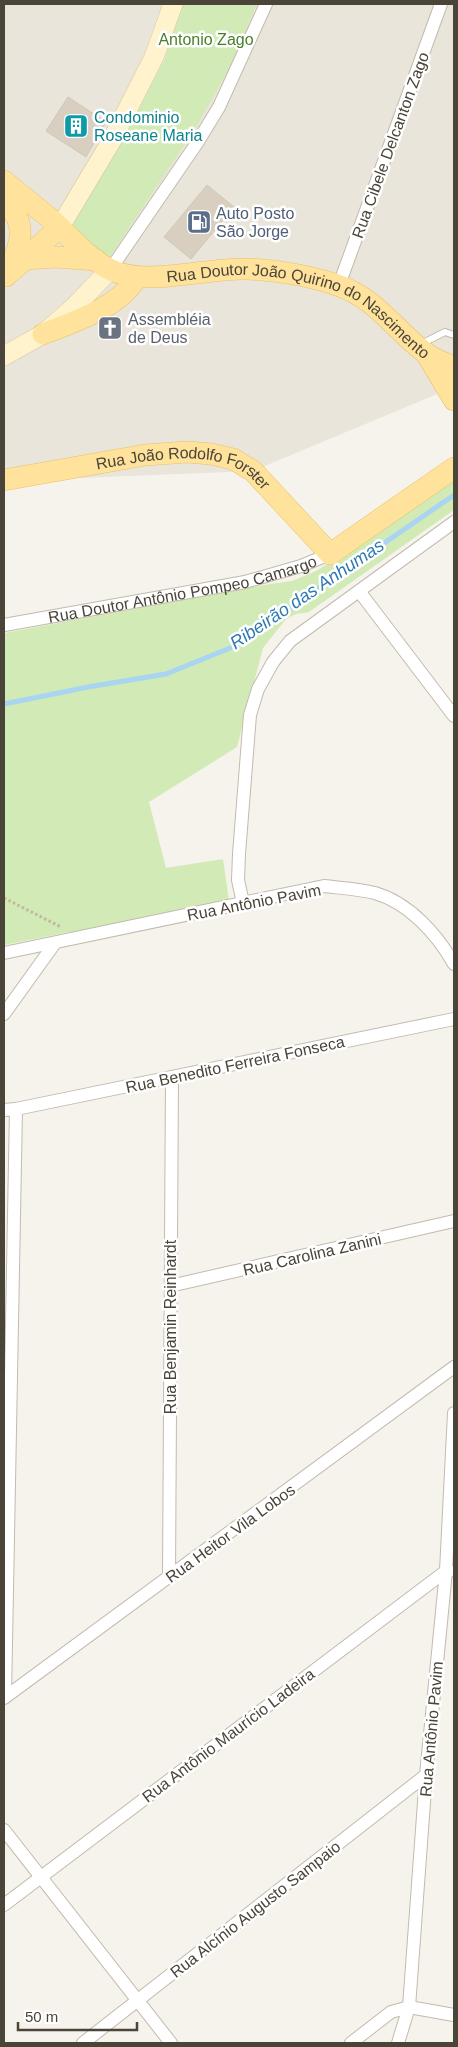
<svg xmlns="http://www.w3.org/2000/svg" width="458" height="2047" viewBox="0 0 458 2047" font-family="Arial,sans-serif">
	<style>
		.residential { fill: #eae5da }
		.green { fill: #d2eab5 }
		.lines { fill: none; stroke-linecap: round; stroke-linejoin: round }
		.stream { stroke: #a9d4f2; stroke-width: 5 }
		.building { fill: #d8cfc1; stroke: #d3c7b4 }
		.lane-casing { stroke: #c2bbae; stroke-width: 8 }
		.street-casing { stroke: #c2bbae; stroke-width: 14 }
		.secondary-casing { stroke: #d6c79b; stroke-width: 20 }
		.primary-casing { stroke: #e6c16a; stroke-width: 22 }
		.path { stroke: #c4b79f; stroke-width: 3; stroke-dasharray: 2.5 2.5; stroke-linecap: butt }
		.lane { stroke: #fff; stroke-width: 6 }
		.street { stroke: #fff; stroke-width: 12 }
		.secondary { stroke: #fff3cd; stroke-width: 19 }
		.primary { stroke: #ffe39c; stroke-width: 21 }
		.labels { text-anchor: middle; stroke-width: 5; stroke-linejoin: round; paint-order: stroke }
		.park-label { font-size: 16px; fill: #4a7f2a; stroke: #fff }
		.culture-label { font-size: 16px; fill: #0d838f; stroke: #fff; text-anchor: start }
		.street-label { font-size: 16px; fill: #4b4439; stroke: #fff }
		.service-label { font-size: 16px; fill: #4e5e75; stroke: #fff; text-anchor: start }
		.worship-label { font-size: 16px; fill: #5b616d; stroke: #fff; text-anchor: start }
		.water-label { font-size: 18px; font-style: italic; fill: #2e7ab2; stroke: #fff }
	</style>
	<rect width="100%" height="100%" fill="#f6f3ec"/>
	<path class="residential" d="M 4,4 L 454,4 L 454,387 L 253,471 L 4,481 Z"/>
	<path class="green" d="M 182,4 L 257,4 L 230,67 L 195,129 L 109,258 L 70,226 L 119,147 L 165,59 Z
		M 454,480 L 454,510 L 309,612 L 296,614 L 286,619 L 263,648 L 237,747 L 149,802 L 166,868 L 223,859 L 229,901 L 82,937 L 69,932 L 4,945 L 4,633 L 270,584 L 292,581 L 316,571 L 379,532 Z"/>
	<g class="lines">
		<path class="stream" d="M 4,704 L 88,687 L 166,674 L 235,646 L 454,495"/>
	</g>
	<path class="building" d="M 68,97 L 106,122 L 86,157 L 46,131 Z
		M 207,185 L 234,207 L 191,259 L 164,237 Z"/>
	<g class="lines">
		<defs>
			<path id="lane" d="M 421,344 L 445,332 L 454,335"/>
			<g id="street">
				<path d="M 110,270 L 197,143 L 219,107 L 266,4"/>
				<path d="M 339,285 L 441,4"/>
				<path d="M 359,591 L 454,716"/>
				<path id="s1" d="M 4,625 L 245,582 L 301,566 L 330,554"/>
				<path d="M 243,903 L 238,880 L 239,854 L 250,715 L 258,689 L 273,662 L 290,641 L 454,522"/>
				<path d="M 4,953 L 324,886 C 341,888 359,889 375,893 C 409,903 437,934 454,964"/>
				<path d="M 4,1014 L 55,943"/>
				<path d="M 16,1109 L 454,1019"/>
				<path d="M 4,1110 L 16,1109 L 5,1697"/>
				<path d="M 170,1286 L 454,1221"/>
				<path d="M 169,1578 L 172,1077"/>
				<path d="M 4,1698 L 454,1367"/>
				<path d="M 4,1830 L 171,2043"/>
				<path d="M 4,1905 L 446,1571 L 449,1571"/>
				<path d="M 83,2043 L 426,1775"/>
				<path d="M 351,2043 L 391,2012 L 409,2007 L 454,2015"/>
				<path d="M 398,2043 L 409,2007 L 426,1775 L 446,1571 L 454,1413"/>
			</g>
			<path id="secondary" d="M 60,227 L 112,140 L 154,57 L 173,4
				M 4,356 L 43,334 L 73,308 L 110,270"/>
			<g id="primary">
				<path id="s2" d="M 4,181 C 20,195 38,208 54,222 C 71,238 88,258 109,269 C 145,288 207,267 248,269 C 276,270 311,276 337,285 C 378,299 395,331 427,354 C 435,360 445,363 454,367"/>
				<path d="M 4,202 C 31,223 19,250 6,276"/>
				<path d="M 25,259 L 56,257 L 96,260"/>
				<path d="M 12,271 L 60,227"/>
				<path d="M 43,334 C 74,322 120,307 137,277"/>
				<path d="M 426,353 L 454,400"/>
				<path id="s3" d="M 4,480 L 145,455 L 188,452 L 211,454 L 233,459 L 253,471 L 330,554 L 454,468"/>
			</g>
		</defs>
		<use href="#lane" class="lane-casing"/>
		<use href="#street" class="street-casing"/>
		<use href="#secondary" class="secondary-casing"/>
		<use href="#primary" class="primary-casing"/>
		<path class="path" d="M 4,898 L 61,927"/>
		<use href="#lane" class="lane"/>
		<use href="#street" class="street"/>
		<use href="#secondary" class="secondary"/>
		<use href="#primary" class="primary"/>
	</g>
	<defs>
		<symbol id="building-square" viewBox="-11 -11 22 22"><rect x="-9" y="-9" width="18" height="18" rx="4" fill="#0f9aa8" stroke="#fff"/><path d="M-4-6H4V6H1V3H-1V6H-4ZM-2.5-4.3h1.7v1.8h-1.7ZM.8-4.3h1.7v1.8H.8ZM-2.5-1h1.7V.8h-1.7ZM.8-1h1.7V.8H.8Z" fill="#fff"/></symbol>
		<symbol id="fuel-square" viewBox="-11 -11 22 22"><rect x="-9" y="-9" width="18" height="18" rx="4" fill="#5c6f8a" stroke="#fff"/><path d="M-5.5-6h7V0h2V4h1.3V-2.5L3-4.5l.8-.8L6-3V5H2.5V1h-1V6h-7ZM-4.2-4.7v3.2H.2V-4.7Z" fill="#fff"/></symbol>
		<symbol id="church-square" viewBox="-11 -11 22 22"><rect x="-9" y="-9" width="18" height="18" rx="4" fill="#6b7280" stroke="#fff"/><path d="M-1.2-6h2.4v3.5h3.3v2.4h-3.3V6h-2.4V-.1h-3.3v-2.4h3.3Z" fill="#fff"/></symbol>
	</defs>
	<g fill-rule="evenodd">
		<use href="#building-square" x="62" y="112" width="28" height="28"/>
		<use href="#fuel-square" x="185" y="208" width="28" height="28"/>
		<use href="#church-square" x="96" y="314" width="28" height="28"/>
	</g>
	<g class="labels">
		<g class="park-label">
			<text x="206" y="45">Antonio Zago</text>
		</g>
		<g class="culture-label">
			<text x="94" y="123">Condominio<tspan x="94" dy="18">Roseane Maria</tspan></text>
		</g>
		<g class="street-label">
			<text transform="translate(390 145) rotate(-70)" y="6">Rua Cibele Delcanton Zago</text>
			<text dy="6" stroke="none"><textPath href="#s2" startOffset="340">Rua Doutor João Quirino do Nascimento</textPath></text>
			<text dy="6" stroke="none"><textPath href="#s3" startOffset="185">Rua João Rodolfo Forster</textPath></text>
			<text dy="6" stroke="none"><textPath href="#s1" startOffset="182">Rua Doutor Antônio Pompeo Camargo</textPath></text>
			<text transform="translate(254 902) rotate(-11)" y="6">Rua Antônio Pavim</text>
			<text transform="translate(235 1064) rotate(-12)" y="6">Rua Benedito Ferreira Fonseca</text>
			<text transform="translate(312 1254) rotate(-13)" y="6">Rua Carolina Zanini</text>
			<text transform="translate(170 1327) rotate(-90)" y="6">Rua Benjamin Reinhardt</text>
			<text transform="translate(230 1533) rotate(-36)" y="6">Rua Heitor Vila Lobos</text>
			<text transform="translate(431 1729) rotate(-85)" y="6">Rua Antônio Pavim</text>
			<text transform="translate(228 1735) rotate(-37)" y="6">Rua Antônio Maurício Ladeira</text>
			<text transform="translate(255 1909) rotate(-38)" y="6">Rua Alcínio Augusto Sampaio</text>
		</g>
		<g class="service-label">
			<text x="216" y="219">Auto Posto<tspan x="216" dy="18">São Jorge</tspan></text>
		</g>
		<g class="worship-label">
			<text x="128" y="325">Assembléia<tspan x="128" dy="18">de Deus</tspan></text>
		</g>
		<g class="water-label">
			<text transform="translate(307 594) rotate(-34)" y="6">Ribeirão das Anhumas</text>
		</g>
	</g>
	<rect width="458" height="2047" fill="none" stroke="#4b4439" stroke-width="10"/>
	<path d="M18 2022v8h119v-8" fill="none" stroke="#4b4439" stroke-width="2.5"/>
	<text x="25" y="2022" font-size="15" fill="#4b4439" stroke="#ffffff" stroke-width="4" paint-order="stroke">50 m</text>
</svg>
